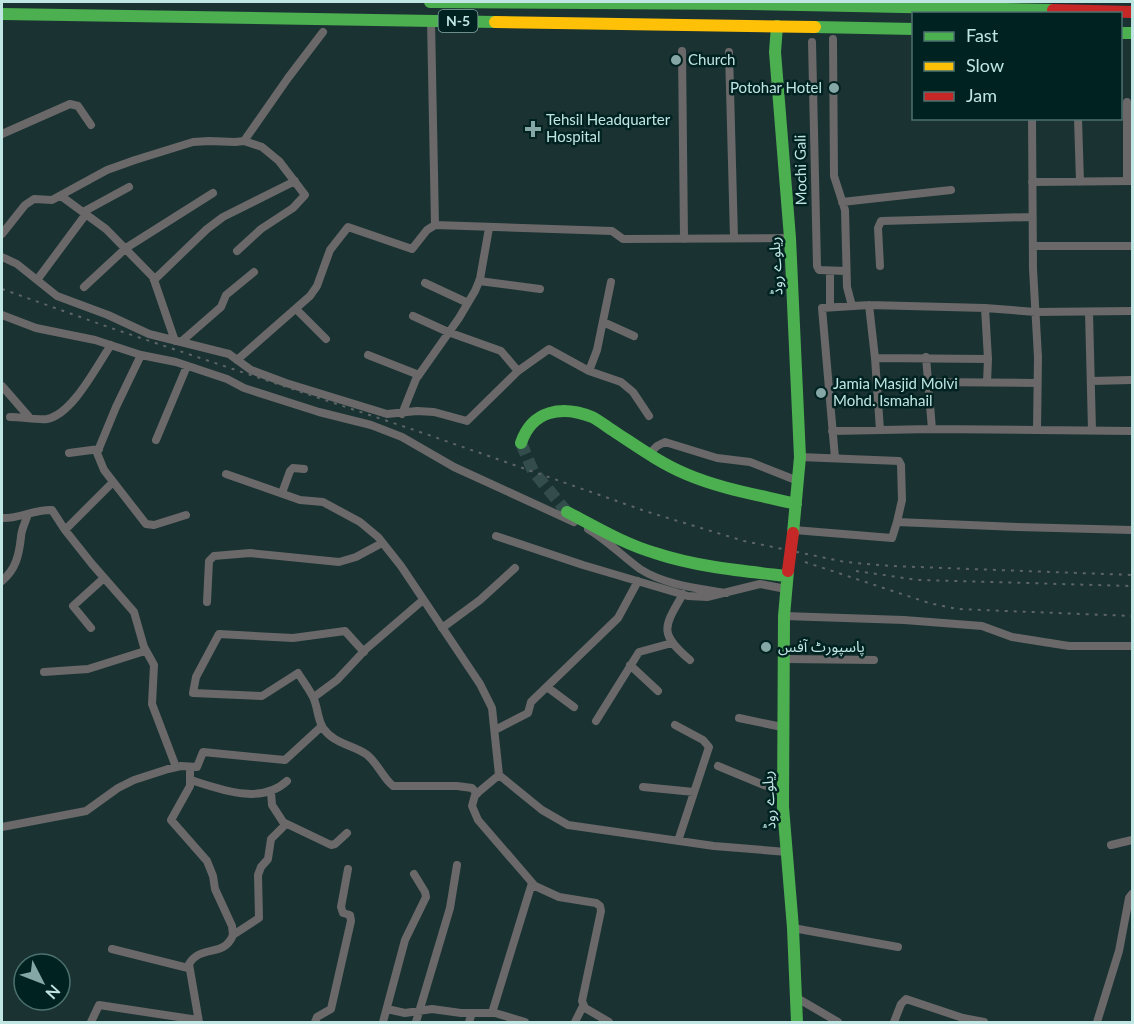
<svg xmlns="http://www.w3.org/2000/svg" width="1134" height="1024" viewBox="0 0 1134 1024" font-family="Lato,'Noto Sans Arabic',sans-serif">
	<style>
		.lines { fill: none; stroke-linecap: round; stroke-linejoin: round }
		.secondary-tunnel { stroke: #334d4d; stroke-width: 12; stroke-dasharray: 12 6; stroke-linecap: butt }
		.street { stroke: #6a6868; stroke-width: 8 }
		.fast { stroke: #4caf50; stroke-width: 12 }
		.slow { stroke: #ffc107; stroke-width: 12 }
		.jam { stroke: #c62828; stroke-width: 12 }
		.rail { stroke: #5d6565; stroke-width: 2; stroke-dasharray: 3 6; stroke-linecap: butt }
		.jam-bridge { stroke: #c62828; stroke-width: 12 }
		.poi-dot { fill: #85a7a5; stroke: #002322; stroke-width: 2 }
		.labels { text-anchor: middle; stroke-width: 5; stroke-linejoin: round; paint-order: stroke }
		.shield { fill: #002322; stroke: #86aca9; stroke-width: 1.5 }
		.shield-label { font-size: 14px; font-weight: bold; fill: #bfe6e3 }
		.poi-label { font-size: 15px; fill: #bfe6e3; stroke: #002322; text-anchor: start }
		.street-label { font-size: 15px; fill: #bfe6e3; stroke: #002322 }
	</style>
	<rect width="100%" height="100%" fill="#1a3232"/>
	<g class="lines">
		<path class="secondary-tunnel" d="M 521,443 L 533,471 L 567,512"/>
		<path class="street" d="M 431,20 L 435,225 L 612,231 L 623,239 L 790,238
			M 833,39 L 834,176 L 845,210 L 847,287 L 852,306
			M 812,42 L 817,266 L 819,270 L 846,271
			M 682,51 L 684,239
			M 729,52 L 734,238
			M 1127,102 L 1127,181
			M 1032,118 L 1033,269 L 1038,357 L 1037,430 L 1132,431
			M 1078,118 L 1080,182
			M 2,134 L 70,104 L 78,106 L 91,125
			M 244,141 L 288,78 L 323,32
			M 1032,182 L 1132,181
			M 61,196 L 106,229 L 153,277 L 175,341
			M 842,202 L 951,190
			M 83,212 L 129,187
			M 2,234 L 25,205 L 34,199 L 52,200 L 107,170 L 135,160 L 193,142 L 209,141 L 235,142 L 244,141 L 262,147 L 279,161 L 305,195 L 293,208 L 261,229 L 237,251
			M 1033,246 L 1132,246
			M 2,257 L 17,264 L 57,296 L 108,315 L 149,334 L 229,354 L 251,370 L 286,383 L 387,414 L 417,411 L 434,412 L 467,421 L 518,371 L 549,349 L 589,371 L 621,382 L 633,392 L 649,416
			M 880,266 L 878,228 L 881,221 L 1032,217
			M 37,280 L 86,214
			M 154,280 L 207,229 L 223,217 L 295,181
			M 479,281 L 540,289
			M 425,283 L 468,303
			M 84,287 L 126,248 L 213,193
			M 869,305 L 875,358 L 880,430
			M 830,306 L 830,271
			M 296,309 L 326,339
			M 1089,312 L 1092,430
			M 2,315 L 36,328 L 95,340 L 141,355 L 176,362 L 227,379 L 244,388 L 319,412 L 371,425 L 402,437 L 454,467 L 574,522
			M 413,316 L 448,332 L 501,351 L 518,371
			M 603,322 L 634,336
			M 182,341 L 221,307 L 226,295 L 254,272
			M 141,355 L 116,407 L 97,453 L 104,470 L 146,524 L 154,525 L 186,515
			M 368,355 L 419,375
			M 926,357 L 932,429
			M 875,358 L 988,359 L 985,308
			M 237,360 L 310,296 L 317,286 L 330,250 L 348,227 L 412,249 L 427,230 L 435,225
			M 589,371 L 597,350 L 611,282
			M 1091,381 L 1132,380
			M 928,382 L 1037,383
			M 987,382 L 988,359
			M 2,386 L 29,417
			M 402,414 L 416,379 L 459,318 L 475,291 L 480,279 L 489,228
			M 10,417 C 22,417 36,420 47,419 C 73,414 97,365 111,345
			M 832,431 L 932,429 L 1037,430
			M 156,440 L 187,366
			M 69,453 L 99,449
			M 649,454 L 657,446 L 665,442 L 717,458 L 750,462 L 798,481
			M 800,457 L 899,461 L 901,465 L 902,500 L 897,522
			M 835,458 L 822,308 L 869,305 L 985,308 L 1036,312 L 1132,311
			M 226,474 L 300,500 L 323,502 L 360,522 L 378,537 L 401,566 L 480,684 L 492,708 L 499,775 L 542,810 L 568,825 L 714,846 L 787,852
			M 282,493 L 290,471 L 293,468 L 304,469
			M 2,518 C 19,519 35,509 52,510 L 65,530 L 92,564 L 134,612 L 144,647 L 154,665 L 152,704 L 176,767
			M 588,529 C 607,540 622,556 640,569 C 665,585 697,588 726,593
			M 65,530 L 113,482
			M 794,530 L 892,538 L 897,522 L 1017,527 L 1132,530
			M 496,536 L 583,565 L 688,596 L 707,597 L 760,584 L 786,589
			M 2,581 C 16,569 19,555 21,537 C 21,530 26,521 28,514
			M 683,594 C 664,627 658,633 690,660
			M 207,602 L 209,561 L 214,556 L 250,553 L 339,562 L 356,557 L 382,543
			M 784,616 L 904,620 L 982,626 L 1012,637 L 1069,646 L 1132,646
			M 91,628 L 73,606 L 104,578
			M 442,628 L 480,600 L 515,568
			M 364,652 L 345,631 L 293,638 L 219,634 L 196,677 L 193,693 L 262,696 L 298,673 C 303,681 309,689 313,697 C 318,707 317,718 323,728 C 334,744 351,744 366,754 C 378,763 382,777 393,786 L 457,786 L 472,788 L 477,794
			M 784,659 L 874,660
			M 630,665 L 658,691
			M 44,672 L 88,669 L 145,651
			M 547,687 L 574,707
			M 314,697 L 337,680 L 366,649 L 423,600
			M 739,718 L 782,727
			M 596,721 L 639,652 L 672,643
			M 675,725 L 703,740 L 709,747 L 678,841
			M 495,730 L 528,713 L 531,702 L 618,618 L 638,581
			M 718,766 L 783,793
			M 190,767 L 190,786 L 171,820 L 207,861 L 213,876 L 215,889 L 232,926 L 233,935 C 224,958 201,944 189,964 L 199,1022
			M 499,775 L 475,795 L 472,806 L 478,820 L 535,886 L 559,897 L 596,903 L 600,906 L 601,911 L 582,1001 L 585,1008 L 609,1022
			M 191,780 C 222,790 261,805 287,781
			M 643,787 L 694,792
			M 285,823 L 331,845 L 335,844 L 347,833
			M 2,827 L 86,811 L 118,788 L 134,780 L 168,769 L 181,766 L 197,767 L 203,752 L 285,760 L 322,726
			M 1111,845 L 1132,840
			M 793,928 L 898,947
			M 233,935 L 259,918 L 258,875 L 261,867 L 268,859 L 271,839 L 285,825 L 272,805 L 271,792
			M 112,949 L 188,968
			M 797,998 L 838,1022
			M 387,1009 L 405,1013 L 432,1009 L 461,1013 L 495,1013 L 525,1022
			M 492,1013 L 532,883
			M 91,1022 L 99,1005 L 198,1020
			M 315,1022 L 317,1017 L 331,1009 L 351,921 L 350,915 L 343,913 L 341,907 L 348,869
			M 383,1022 L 405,940 L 426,897 L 425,892 L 414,874
			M 416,1022 L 450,908 L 457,865
			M 469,1022 L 472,1013
			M 575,1022 L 583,1006
			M 894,1022 L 901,1004 L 906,999 L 963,1018 L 984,1022
			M 1097,1022 L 1119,951 L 1129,898 L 1132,894"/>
		<path class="fast" d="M 430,2 L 748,4 L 1053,10
			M 2,14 L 495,22
			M 777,26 L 775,52 L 790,238 L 800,457 L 793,533
			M 815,27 L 914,29
			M 1120,33 L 1132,33
			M 521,443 C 532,410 562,405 592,417 C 600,421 607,427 615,432 C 638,447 660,463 686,474 C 721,489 759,495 796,504
			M 567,512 C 596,527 624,544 655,553 C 697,567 743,571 787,576
			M 788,571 L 784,616 L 783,807 L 793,928 L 797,1022"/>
		<path class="slow" d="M 495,22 L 815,27"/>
		<path class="jam" d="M 1053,10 L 1132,12"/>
		<path class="rail" d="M 2,289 L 111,328 L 423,433 L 648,512 L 744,541 L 845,562 L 891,566 L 1132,575
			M 805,562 L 929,603 L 957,609 L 1132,616
			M 856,571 L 918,580 L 1132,586"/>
		<path class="jam-bridge" d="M 788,571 L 793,533"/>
	</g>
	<g class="poi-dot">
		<circle cx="676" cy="60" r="6"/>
		<circle cx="834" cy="88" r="6"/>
		<path d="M530 120h6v6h6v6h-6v6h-6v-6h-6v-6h6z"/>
		<circle cx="821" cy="393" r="6"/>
		<circle cx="766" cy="647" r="6"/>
	</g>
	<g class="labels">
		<rect class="shield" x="438.5" y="10" width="39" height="22" rx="4.5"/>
		<g class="shield-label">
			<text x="458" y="26">N-5</text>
		</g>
		<g class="poi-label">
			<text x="688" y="65">Church</text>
			<text x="822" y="93" text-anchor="end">Potohar Hotel</text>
			<text x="546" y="125">Tehsil Headquarter<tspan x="546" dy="17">Hospital</tspan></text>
			<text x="833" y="389">Jamia Masjid Molvi<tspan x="833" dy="17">Mohd. Ismahail</tspan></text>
			<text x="778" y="652">پاسپورٹ آفس</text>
		</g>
		<g class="street-label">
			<text transform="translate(801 170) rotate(-91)" y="5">Mochi Gali</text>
			<text transform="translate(776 266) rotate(-93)" y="5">ریلوے روڈ</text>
			<text transform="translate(769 800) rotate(-93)" y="5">ریلوے روڈ</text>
		</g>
	</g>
	<rect width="1134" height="1024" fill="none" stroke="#bfe6e3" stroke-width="6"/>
	<rect x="912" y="12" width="210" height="108" fill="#002322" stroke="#4c716f" stroke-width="1.5"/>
	<rect x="924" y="32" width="30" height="9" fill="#4caf50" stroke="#4c716f" stroke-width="1.5"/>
	<text x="966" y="42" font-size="18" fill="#bfe6e3">Fast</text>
	<rect x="924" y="62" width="30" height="9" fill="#ffc107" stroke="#4c716f" stroke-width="1.5"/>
	<text x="966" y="72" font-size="18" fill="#bfe6e3">Slow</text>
	<rect x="924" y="92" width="30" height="9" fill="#c62828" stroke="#4c716f" stroke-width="1.5"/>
	<text x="966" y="102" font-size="18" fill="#bfe6e3">Jam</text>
	<g transform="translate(42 982) rotate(132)"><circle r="28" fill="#002322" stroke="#4c716f" stroke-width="1.5"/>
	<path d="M0-4.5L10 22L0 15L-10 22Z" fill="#85a7a5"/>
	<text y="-9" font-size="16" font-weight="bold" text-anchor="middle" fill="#bfe6e3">N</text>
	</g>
</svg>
